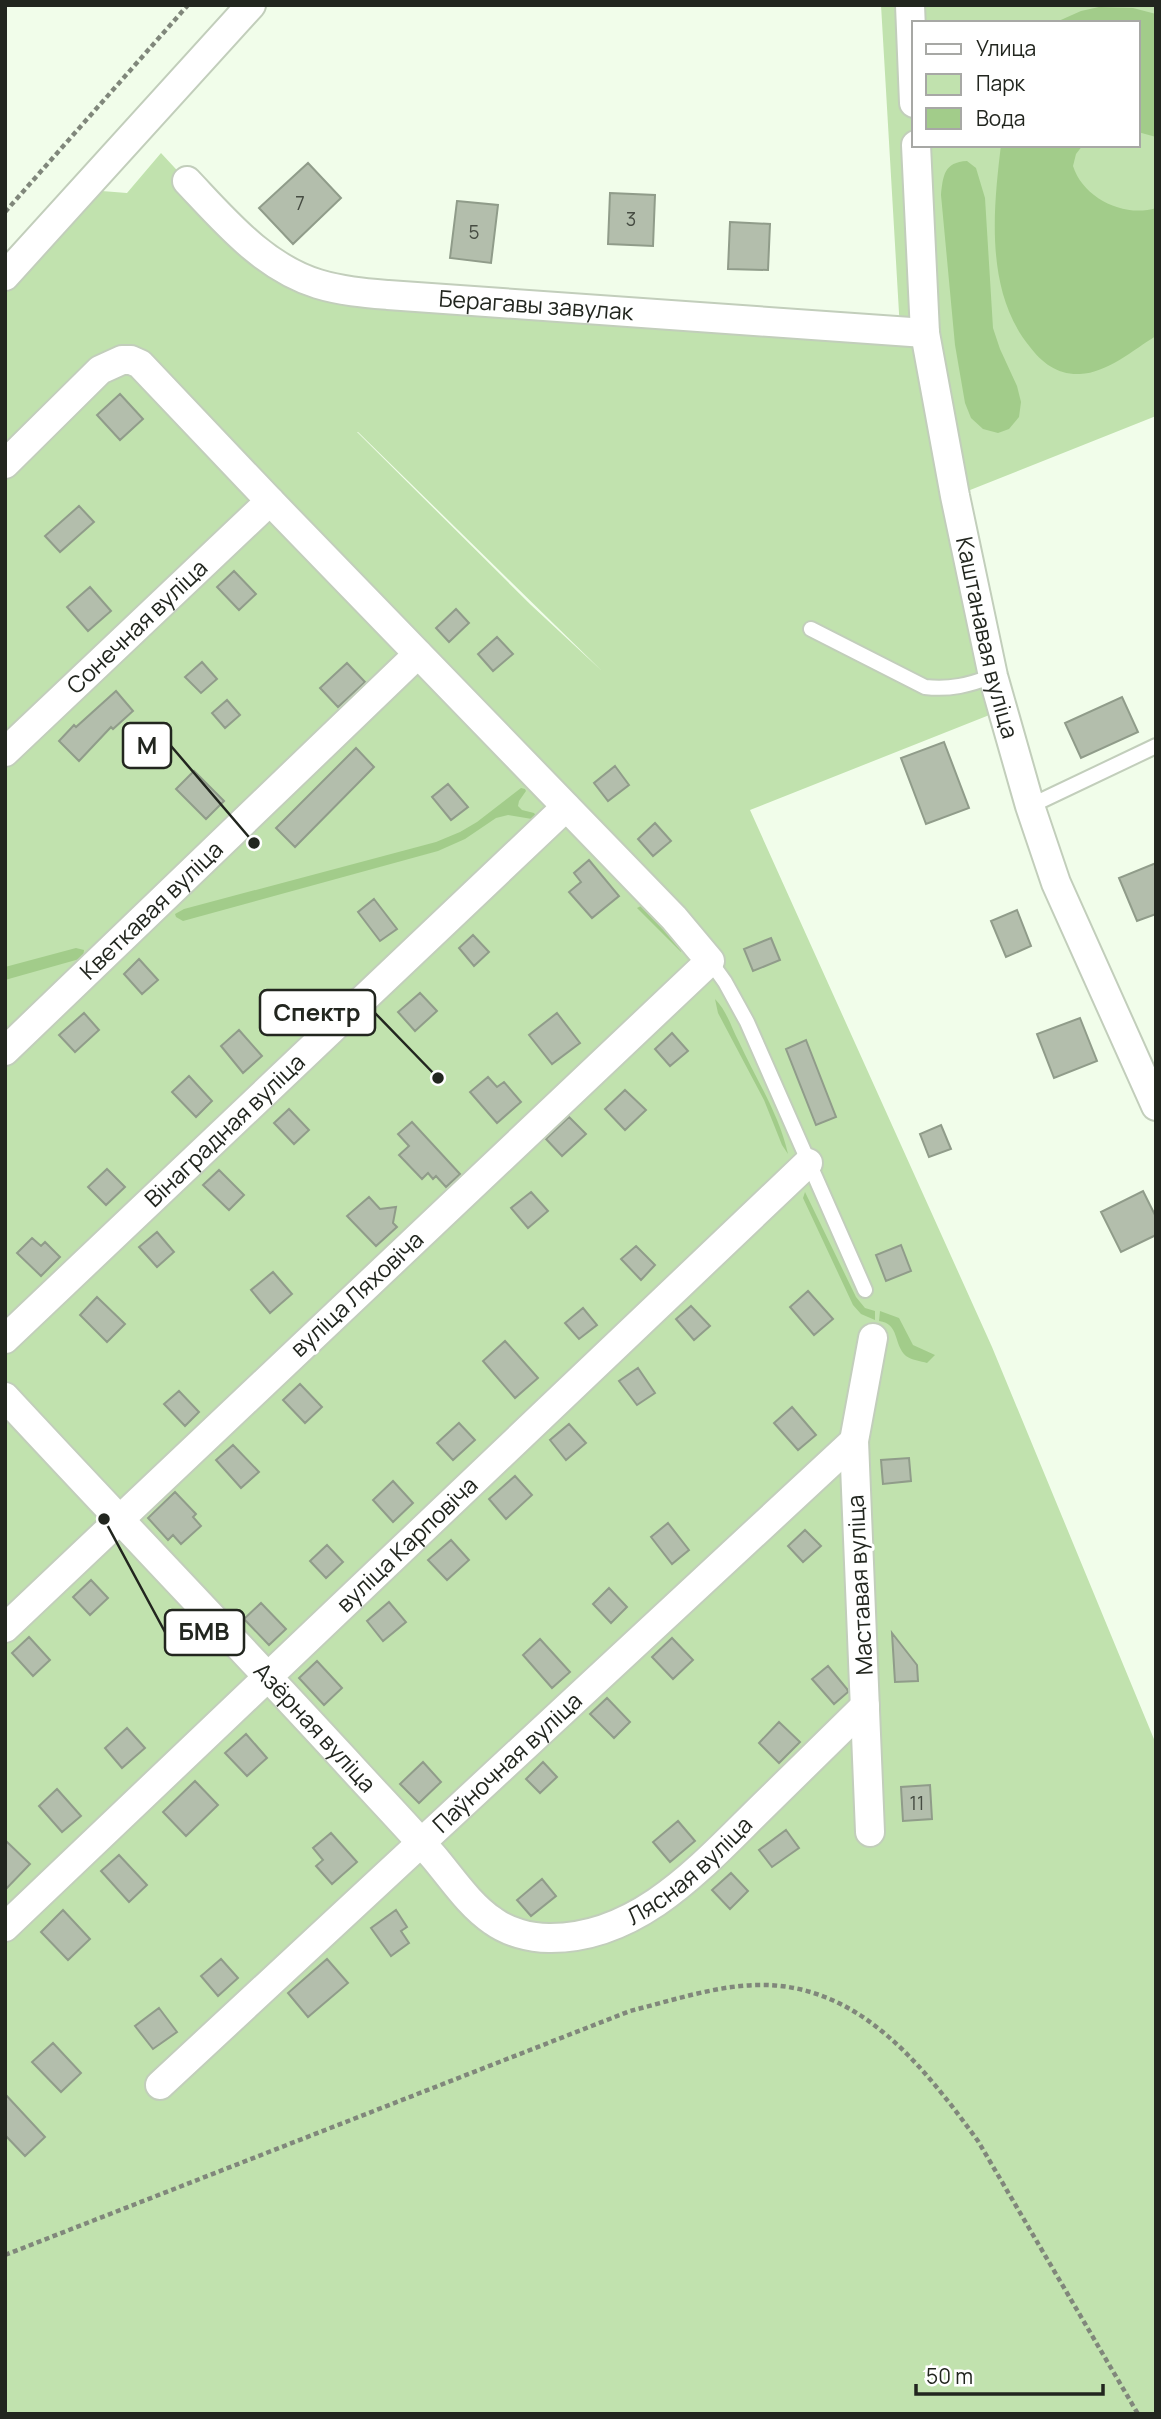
<svg xmlns="http://www.w3.org/2000/svg" width="1161" height="2419" viewBox="0 0 1161 2419" font-family="Manrope,sans-serif">
	<style>
		.green { fill: #c1e2ae; fill-rule: evenodd }
		.water { fill: #a2cc8a }
		.building { fill: #b3beac; stroke: #909c8a; stroke-width: 2 }
		.lines { fill: none; stroke-linecap: round; stroke-linejoin: round }
		.lane-casing { stroke: #c2cebb; stroke-width: 18 }
		.street-casing { stroke: #c2cebb; stroke-width: 32 }
		.path { stroke: #80877b; stroke-width: 4.5; stroke-dasharray: 5 3.5; stroke-linecap: butt }
		.lane { stroke: #fff; stroke-width: 14 }
		.street { stroke: #fff; stroke-width: 28 }
		.labels { text-anchor: middle; stroke-width: 6; stroke-linejoin: round; paint-order: stroke }
		.number-label { font-size: 19px; fill: #464c42 }
		.street-label { font-size: 23px; fill: #22261f; stroke: #fff }
		.leader { fill: none; stroke: #22261f; stroke-width: 2.5 }
		.callout-dot { fill: #22261f; stroke: #fff; stroke-width: 2.5 }
		.callout { fill: #fff; stroke: #22261f; stroke-width: 2.5 }
		.callout-label { font-size: 24px; text-anchor: middle; font-weight: bold; fill: #22261f }
	</style>
	<rect width="100%" height="100%" fill="#f1fdea"/>
	<path class="green" d="M 881,5 L 1156,5 L 1156,416 L 955,496 L 1002,710 L 750,810 L 992,1347 L 1156,1744 L 1156,2414 L 5,2414 L 5,278 L 89,190 L 127,193 L 161,153 L 187,181 L 296,276 L 900,330 ZM 914,23 L 1138,23 L 1138,145 L 914,145 ZM 357,432 L 358,432 L 602,671 L 531,605 Z"/>
	<path class="water" d="M 1099,7 L 1133,8 L 1156,14 L 1156,137 L 1138,132 L 1138,23 L 1054,23 L 1081,11 Z
		M 1001,145 L 1083,145 L 1076,154 L 1073,166 C 1083,198 1124,218 1156,208 L 1156,336 C 1133,350 1107,373 1080,374 C 1058,375 1042,363 1030,347 C 985,292 993,211 1001,145 Z
		M 967,161 L 976,168 L 985,198 L 993,328 L 1000,349 L 1017,386 L 1021,402 L 1019,417 L 1009,429 L 998,433 L 983,429 L 971,418 L 965,403 L 955,345 L 941,195 C 943,176 944,162 967,161 Z
		M 521,788 L 525,789 L 526,791 L 519,801 L 518,806 L 522,810 L 534,813 L 536,816 L 532,819 L 508,815 L 496,818 L 465,839 L 438,851 L 183,921 L 176,917 L 175,914 L 184,909 L 436,842 L 460,832 L 477,822 Z
		M 641,906 L 645,907 L 682,948 L 681,952 L 637,908 Z
		M 76,948 L 84,950 L 83,958 L 5,980 L 5,967 Z
		M 715,999 C 727,1011 731,1027 739,1042 C 756,1079 779,1114 788,1154 L 782,1145 L 764,1100 L 718,1013 Z
		M 805,1192 L 856,1297 L 865,1308 L 875,1311 L 875,1320 L 861,1314 L 853,1305 L 803,1198 Z
		M 880,1311 L 899,1318 L 913,1345 L 935,1355 L 927,1363 C 921,1361 911,1360 906,1356 C 893,1344 900,1324 879,1321 Z"/>
	<path class="building" d="M 308,163 L 341,198 L 293,244 L 259,208 Z
		M 610,193 L 655,195 L 653,246 L 608,244 Z
		M 457,201 L 498,205 L 491,263 L 450,258 Z
		M 730,222 L 770,224 L 768,270 L 728,269 Z
		M 120,394 L 143,419 L 120,440 L 97,415 Z
		M 79,506 L 94,522 L 60,552 L 45,536 Z
		M 234,571 L 256,594 L 239,610 L 217,587 Z
		M 90,587 L 111,611 L 88,631 L 67,607 Z
		M 456,609 L 469,623 L 449,642 L 436,628 Z
		M 497,637 L 513,654 L 493,671 L 478,654 Z
		M 202,662 L 217,679 L 201,693 L 185,677 Z
		M 347,663 L 365,682 L 338,707 L 320,688 Z
		M 116,691 L 133,711 L 113,729 L 111,727 L 79,761 L 59,741 L 74,725 L 76,727 Z
		M 1122,697 L 1138,732 L 1081,758 L 1065,723 Z
		M 227,700 L 240,715 L 225,728 L 212,713 Z
		M 944,742 L 969,808 L 926,824 L 901,758 Z
		M 356,748 L 374,767 L 295,847 L 276,828 Z
		M 615,766 L 629,785 L 608,801 L 594,783 Z
		M 194,771 L 224,801 L 206,819 L 176,789 Z
		M 448,784 L 468,807 L 451,820 L 432,797 Z
		M 655,823 L 671,841 L 653,856 L 638,839 Z
		M 589,860 L 619,896 L 592,918 L 569,892 L 581,882 L 574,873 Z
		M 1156,863 L 1156,914 L 1137,921 L 1119,878 Z
		M 374,899 L 397,929 L 380,941 L 358,912 Z
		M 1017,910 L 1031,946 L 1006,957 L 991,921 Z
		M 473,935 L 489,952 L 474,966 L 459,948 Z
		M 771,938 L 780,960 L 753,971 L 744,949 Z
		M 139,959 L 158,980 L 142,994 L 124,974 Z
		M 420,993 L 437,1011 L 415,1031 L 398,1012 Z
		M 84,1013 L 99,1030 L 75,1052 L 59,1035 Z
		M 557,1013 L 580,1043 L 552,1064 L 529,1035 Z
		M 1080,1018 L 1097,1061 L 1054,1078 L 1037,1034 Z
		M 239,1030 L 262,1056 L 243,1073 L 221,1046 Z
		M 672,1033 L 688,1051 L 670,1066 L 655,1049 Z
		M 806,1040 L 836,1117 L 816,1125 L 786,1049 Z
		M 189,1076 L 212,1101 L 196,1117 L 172,1092 Z
		M 488,1077 L 497,1087 L 504,1082 L 521,1102 L 497,1123 L 470,1092 Z
		M 625,1090 L 646,1110 L 625,1130 L 605,1109 Z
		M 289,1109 L 309,1130 L 294,1144 L 274,1123 Z
		M 569,1117 L 586,1134 L 562,1156 L 546,1139 Z
		M 412,1122 L 460,1174 L 446,1187 L 436,1176 L 433,1179 L 428,1173 L 422,1179 L 399,1155 L 409,1146 L 398,1134 Z
		M 941,1125 L 951,1149 L 929,1157 L 920,1134 Z
		M 107,1169 L 125,1187 L 106,1205 L 88,1187 Z
		M 219,1170 L 244,1195 L 229,1210 L 203,1185 Z
		M 1143,1191 L 1156,1217 L 1156,1235 L 1121,1252 L 1101,1212 Z
		M 531,1192 L 548,1211 L 528,1228 L 511,1208 Z
		M 369,1197 L 380,1209 L 396,1207 L 393,1223 L 397,1227 L 376,1246 L 347,1216 Z
		M 157,1232 L 174,1252 L 157,1267 L 139,1247 Z
		M 32,1238 L 41,1246 L 45,1242 L 60,1257 L 41,1276 L 17,1253 Z
		M 901,1245 L 911,1271 L 886,1281 L 876,1255 Z
		M 636,1246 L 655,1265 L 641,1280 L 621,1259 Z
		M 273,1272 L 292,1294 L 270,1313 L 251,1290 Z
		M 808,1291 L 833,1319 L 814,1335 L 790,1307 Z
		M 97,1297 L 125,1324 L 107,1342 L 80,1315 Z
		M 691,1306 L 710,1326 L 694,1340 L 676,1319 Z
		M 583,1308 L 597,1325 L 579,1339 L 565,1323 Z
		M 505,1341 L 538,1378 L 515,1398 L 483,1361 Z
		M 638,1368 L 655,1393 L 637,1405 L 619,1381 Z
		M 300,1384 L 322,1407 L 305,1423 L 283,1400 Z
		M 179,1391 L 199,1412 L 185,1426 L 164,1404 Z
		M 792,1407 L 816,1435 L 798,1450 L 774,1423 Z
		M 459,1423 L 475,1440 L 453,1460 L 437,1443 Z
		M 569,1424 L 586,1443 L 566,1460 L 550,1440 Z
		M 233,1445 L 259,1472 L 241,1488 L 216,1460 Z
		M 909,1458 L 911,1481 L 883,1484 L 881,1460 Z
		M 515,1476 L 532,1495 L 506,1519 L 489,1499 Z
		M 393,1481 L 413,1503 L 393,1522 L 373,1500 Z
		M 175,1492 L 196,1514 L 193,1517 L 201,1526 L 181,1544 L 173,1535 L 168,1540 L 148,1518 Z
		M 668,1523 L 689,1550 L 672,1564 L 651,1537 Z
		M 805,1530 L 821,1546 L 803,1562 L 788,1546 Z
		M 451,1540 L 469,1560 L 447,1580 L 428,1560 Z
		M 327,1545 L 343,1562 L 326,1578 L 310,1561 Z
		M 91,1580 L 108,1598 L 90,1615 L 73,1597 Z
		M 609,1588 L 627,1607 L 611,1623 L 593,1604 Z
		M 389,1602 L 406,1622 L 383,1641 L 367,1621 Z
		M 261,1603 L 286,1629 L 269,1645 L 244,1619 Z
		M 892,1633 L 917,1665 L 918,1681 L 895,1682 Z
		M 29,1637 L 50,1660 L 33,1676 L 12,1653 Z
		M 672,1638 L 693,1660 L 673,1679 L 652,1657 Z
		M 540,1639 L 570,1672 L 552,1688 L 523,1655 Z
		M 317,1661 L 342,1688 L 324,1705 L 299,1678 Z
		M 828,1666 L 847,1689 L 848,1692 L 834,1704 L 812,1679 Z
		M 607,1698 L 630,1722 L 614,1738 L 590,1714 Z
		M 779,1722 L 800,1742 L 779,1763 L 759,1743 Z
		M 127,1728 L 145,1748 L 122,1768 L 105,1748 Z
		M 246,1734 L 267,1758 L 247,1776 L 225,1753 Z
		M 423,1762 L 441,1782 L 419,1803 L 400,1784 Z
		M 543,1762 L 557,1777 L 540,1793 L 526,1779 Z
		M 195,1781 L 218,1805 L 186,1836 L 163,1812 Z
		M 930,1785 L 932,1819 L 903,1821 L 901,1787 Z
		M 57,1789 L 81,1816 L 62,1832 L 39,1806 Z
		M 678,1821 L 695,1841 L 670,1862 L 653,1842 Z
		M 786,1830 L 799,1848 L 772,1867 L 759,1850 Z
		M 331,1833 L 357,1862 L 332,1884 L 316,1866 L 323,1860 L 313,1848 Z
		M 5,1840 L 30,1864 L 5,1890 Z
		M 119,1855 L 147,1885 L 129,1902 L 101,1871 Z
		M 731,1873 L 748,1891 L 730,1909 L 712,1890 Z
		M 542,1879 L 556,1896 L 531,1916 L 517,1900 Z
		M 63,1910 L 90,1939 L 68,1960 L 41,1932 Z
		M 396,1910 L 407,1927 L 401,1931 L 409,1943 L 391,1956 L 371,1928 Z
		M 221,1959 L 238,1978 L 218,1996 L 201,1976 Z
		M 327,1959 L 348,1983 L 308,2017 L 288,1993 Z
		M 159,2008 L 177,2032 L 153,2049 L 135,2026 Z
		M 53,2043 L 81,2073 L 61,2092 L 32,2062 Z
		M 5,2094 L 45,2137 L 25,2156 L 5,2135 Z"/>
	<g class="lines">
		<defs>
			<path id="lane" d="M 811,629 L 925,687 C 950,690 969,685 993,676
				M 1030,806 L 1156,746
				M 710,961 L 725,982 L 747,1022 L 865,1290"/>
			<g id="street">
				<path d="M 910,5 L 914,103"/>
				<path id="s1" d="M 916,145 L 925,333 L 955,496 L 993,676 L 1030,806 L 1056,883 L 1156,1106"/>
				<path id="s2" d="M 187,181 C 225,221 263,267 318,284 C 341,291 365,293 388,295 L 925,333"/>
				<path d="M 5,276 L 251,5"/>
				<path d="M 5,464 L 100,370 L 122,360 L 131,360 L 140,364 L 270,501 L 674,918 L 710,961 L 5,1628"/>
				<path id="s3" d="M 5,752 L 270,501"/>
				<path id="s4" d="M 5,1051 L 418,654"/>
				<path id="s5" d="M 5,1339 L 566,807"/>
				<path id="s6" d="M 5,1397 C 118,1519 233,1638 345,1760 C 374,1792 404,1823 433,1856 C 451,1877 469,1905 493,1921 C 508,1932 530,1938 549,1938 C 638,1939 701,1867 760,1809 C 795,1775 830,1740 865,1706"/>
				<path d="M 870,1832 L 854,1441 L 873,1338"/>
				<path id="s7" d="M 5,1927 L 808,1163"/>
				<path id="s8" d="M 160,2085 L 854,1441"/>
			</g>
		</defs>
		<use href="#lane" class="lane-casing"/>
		<use href="#street" class="street-casing"/>
		<path class="path" d="M 5,212 L 188,5
			M 5,2255 L 630,2011 C 670,2001 715,1986 756,1985 C 859,1982 923,2066 978,2141 L 1138,2414"/>
		<use href="#lane" class="lane"/>
		<use href="#street" class="street"/>
	</g>
	<g class="labels">
		<g class="number-label">
			<text x="300" y="210">7</text>
			<text x="631" y="226">3</text>
			<text x="474" y="239">5</text>
			<text x="917" y="1810">11</text>
		</g>
		<g class="street-label">
			<text dy="8" stroke="none"><textPath href="#s2" startOffset="388">Берагавы завулак</textPath></text>
			<text dy="8" stroke="none"><textPath href="#s3" startOffset="182">Сонечная вуліца</textPath></text>
			<text dy="8" stroke="none"><textPath href="#s1" startOffset="499">Каштанавая вуліца</textPath></text>
			<text dy="8" stroke="none"><textPath href="#s4" startOffset="203">Кветкавая вуліца</textPath></text>
			<text dy="8" stroke="none"><textPath href="#s5" startOffset="303">Вінаградная вуліца</textPath></text>
			<text transform="translate(357 1294) rotate(-43)" y="8">вуліца Ляховіча</text>
			<text dy="8" stroke="none"><textPath href="#s7" startOffset="555">вуліца Карповіча</textPath></text>
			<text transform="translate(860 1585) rotate(-93)" y="8">Маставая вуліца</text>
			<text dy="8" stroke="none"><textPath href="#s6" startOffset="453">Азёрная вуліца</textPath></text>
			<text dy="8" stroke="none"><textPath href="#s8" startOffset="474">Паўночная вуліца</textPath></text>
			<text dy="8" stroke="none"><textPath href="#s6" startOffset="936">Лясная вуліца</textPath></text>
		</g>
	</g>
	<path class="leader" d="M254 843L171 746M438 1078L375 1013M104 1519L165 1632"/>
	<g class="callout-dot">
		<circle cx="254" cy="843" r="7"/>
		<circle cx="438" cy="1078" r="7"/>
		<circle cx="104" cy="1519" r="7"/>
	</g>
	<g class="callout">
		<rect x="123" y="723" width="48" height="45" rx="7"/>
		<rect x="260" y="990" width="115" height="45" rx="7"/>
		<rect x="165" y="1610" width="79" height="45" rx="7"/>
	</g>
	<g class="callout-label">
		<text x="147" y="754">М</text>
		<text x="317" y="1021">Спектр</text>
		<text x="204" y="1640">БМВ</text>
	</g>
	<rect width="1161" height="2419" fill="none" stroke="#22261f" stroke-width="14"/>
	<rect x="912" y="21" width="228" height="126" fill="#ffffff" stroke="#a7a8a5" stroke-width="2"/>
	<rect x="926" y="44" width="35" height="10" fill="#ffffff" stroke="#a7a8a5" stroke-width="2"/>
	<text x="976" y="56" font-size="21" fill="#22261f">Улица</text>
	<rect x="926" y="74" width="35" height="21" fill="#c1e2ae" stroke="#a7a8a5" stroke-width="2"/>
	<text x="976" y="91" font-size="21" fill="#22261f">Парк</text>
	<rect x="926" y="108" width="35" height="21" fill="#a2cc8a" stroke="#a7a8a5" stroke-width="2"/>
	<text x="976" y="126" font-size="21" fill="#22261f">Вода</text>
	<path d="M916 2384v10h187v-10" fill="none" stroke="#22261f" stroke-width="3.5"/>
	<text x="926" y="2384" font-size="21" fill="#22261f" stroke="#ffffff" stroke-width="5" paint-order="stroke">50 m</text>
</svg>
